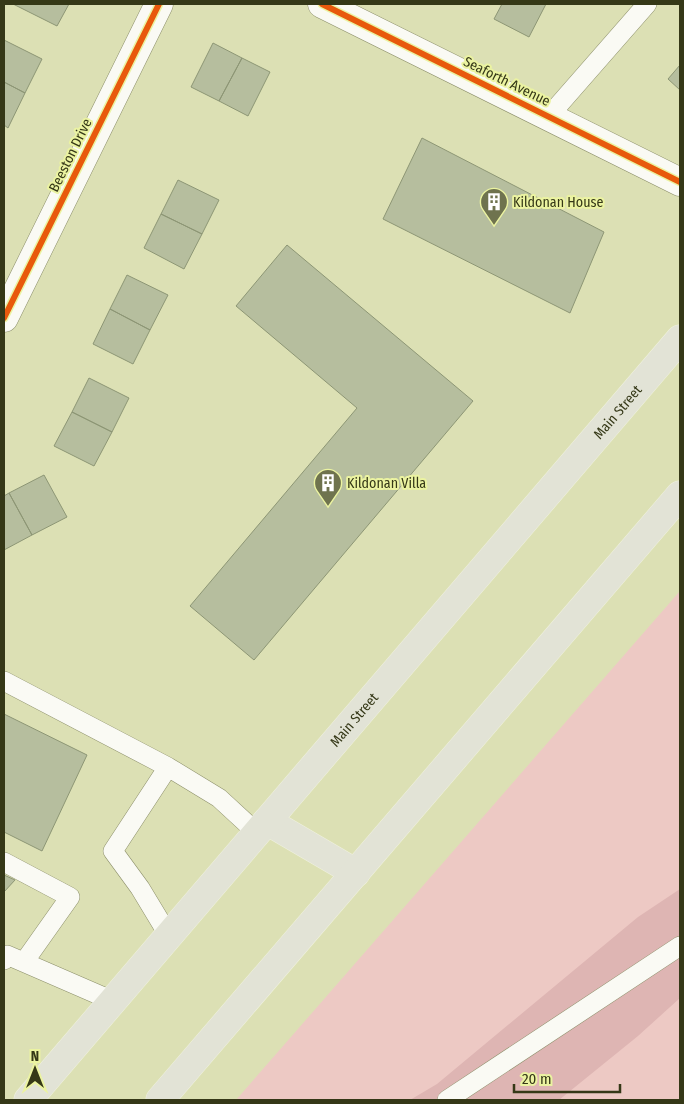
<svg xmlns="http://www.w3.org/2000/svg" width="684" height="1104" viewBox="0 0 684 1104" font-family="'Fira Sans Condensed',sans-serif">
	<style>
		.green { fill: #edc9c4 }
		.forest { fill: #deb5b3 }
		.building { fill: #b6be9e; stroke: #8d9675 }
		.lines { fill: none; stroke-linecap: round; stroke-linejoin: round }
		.lane-casing { stroke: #8c8f6a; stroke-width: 20 }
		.street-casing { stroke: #8c8f6a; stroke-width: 29 }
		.primary-casing { stroke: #eff1dd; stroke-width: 29 }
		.lane { stroke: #fafaf4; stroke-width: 19 }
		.street { stroke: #fafaf4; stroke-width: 28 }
		.primary { stroke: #e2e3d6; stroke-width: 28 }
		.cycleway-casing { stroke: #ebf3a1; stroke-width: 9 }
		.cycleway { stroke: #e8590c; stroke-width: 6 }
		.labels { text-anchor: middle; stroke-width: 4; stroke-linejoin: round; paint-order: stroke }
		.street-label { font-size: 14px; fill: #353817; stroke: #ebf3a1 }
		.poi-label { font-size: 14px; fill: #353817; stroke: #ebf3a1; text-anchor: start }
	</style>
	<rect width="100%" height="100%" fill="#dce0b4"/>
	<path class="green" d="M 680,591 L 680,1100 L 236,1100 Z"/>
	<path class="forest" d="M 680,889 L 680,998 L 638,1036 L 559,1100 L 410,1100 L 437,1084 L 638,917 Z"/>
	<path class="building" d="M 13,4 L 69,4 L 57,26 Z
		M 502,4 L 546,4 L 529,37 L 494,19 Z
		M 4,40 L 42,59 L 25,93 L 4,82 Z
		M 213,43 L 242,58 L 219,101 L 191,87 Z
		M 242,58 L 270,72 L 248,116 L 219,101 Z
		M 680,65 L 680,90 L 668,79 Z
		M 4,82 L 25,93 L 8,128 L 4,125 Z
		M 422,138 L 604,232 L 570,313 L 383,219 Z
		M 178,180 L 219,200 L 202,234 L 161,214 Z
		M 161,214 L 202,234 L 184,269 L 144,248 Z
		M 287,245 L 473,401 L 254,660 L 190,606 L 357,408 L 236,306 Z
		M 127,275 L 168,295 L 150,330 L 110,309 Z
		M 110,309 L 150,330 L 133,364 L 93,344 Z
		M 89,378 L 129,398 L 112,432 L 72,412 Z
		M 72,412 L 112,432 L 94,466 L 54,446 Z
		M 44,475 L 67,517 L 32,535 L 9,493 Z
		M 9,493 L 32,535 L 4,550 L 4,496 Z
		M 4,714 L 87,755 L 42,851 L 4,832 Z
		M 4,875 L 15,880 L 4,892 Z"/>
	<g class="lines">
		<defs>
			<path id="lane" d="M 549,116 L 647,4
				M 4,681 L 168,767 L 219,798 L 257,833
				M 168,767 L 113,851 L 140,888 L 169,936
				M 4,862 L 70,897 L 24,962
				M 4,960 L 7,955 L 113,1001
				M 447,1100 L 680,946"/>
			<path id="street" d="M 322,4 L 680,182
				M 4,318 L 159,4"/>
			<g id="primary">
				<path d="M 267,821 L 356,873"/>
				<path id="s1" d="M 28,1100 L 680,339"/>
				<path d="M 160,1100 L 680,495"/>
			</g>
		</defs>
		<use href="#lane" class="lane-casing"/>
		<use href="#street" class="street-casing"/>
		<use href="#primary" class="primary-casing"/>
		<use href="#lane" class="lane"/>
		<use href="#street" class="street"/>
		<use href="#primary" class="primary"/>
		<defs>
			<path id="cycleway" d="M 322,4 L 680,182
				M 4,318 L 159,4"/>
		</defs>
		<use href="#cycleway" class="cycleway-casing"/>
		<use href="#cycleway" class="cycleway"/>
	</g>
	<defs>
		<symbol id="building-pin" viewBox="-11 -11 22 30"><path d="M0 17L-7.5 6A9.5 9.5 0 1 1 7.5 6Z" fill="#6f734e" stroke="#ebf3a1"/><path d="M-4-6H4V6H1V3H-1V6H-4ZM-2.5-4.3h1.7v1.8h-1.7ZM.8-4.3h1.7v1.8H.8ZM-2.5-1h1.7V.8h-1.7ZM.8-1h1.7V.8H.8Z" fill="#fff"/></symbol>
	</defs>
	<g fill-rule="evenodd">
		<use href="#building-pin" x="478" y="186" width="32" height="43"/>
		<use href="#building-pin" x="312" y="467" width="32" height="43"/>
	</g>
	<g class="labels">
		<g class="street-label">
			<text transform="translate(507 81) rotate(26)" y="5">Seaforth Avenue</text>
			<text transform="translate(70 155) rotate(-64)" y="5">Beeston Drive</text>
			<text dy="5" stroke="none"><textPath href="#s1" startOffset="906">Main Street</textPath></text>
			<text dy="5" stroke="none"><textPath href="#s1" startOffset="501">Main Street</textPath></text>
		</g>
		<g class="poi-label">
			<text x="513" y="207">Kildonan House</text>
			<text x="347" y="488">Kildonan Villa</text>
		</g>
	</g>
	<rect width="684" height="1104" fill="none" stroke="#353817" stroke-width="10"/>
	<g transform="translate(35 1069)" stroke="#ebf3a1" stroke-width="4" paint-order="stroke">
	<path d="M0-4L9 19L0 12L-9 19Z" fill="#353817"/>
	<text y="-8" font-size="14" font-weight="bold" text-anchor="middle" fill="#353817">N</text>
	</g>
	<path d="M514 1084v8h106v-8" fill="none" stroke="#353817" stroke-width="2.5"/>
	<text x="522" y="1084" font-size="15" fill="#353817" stroke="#ebf3a1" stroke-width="4" paint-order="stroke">20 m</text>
</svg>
